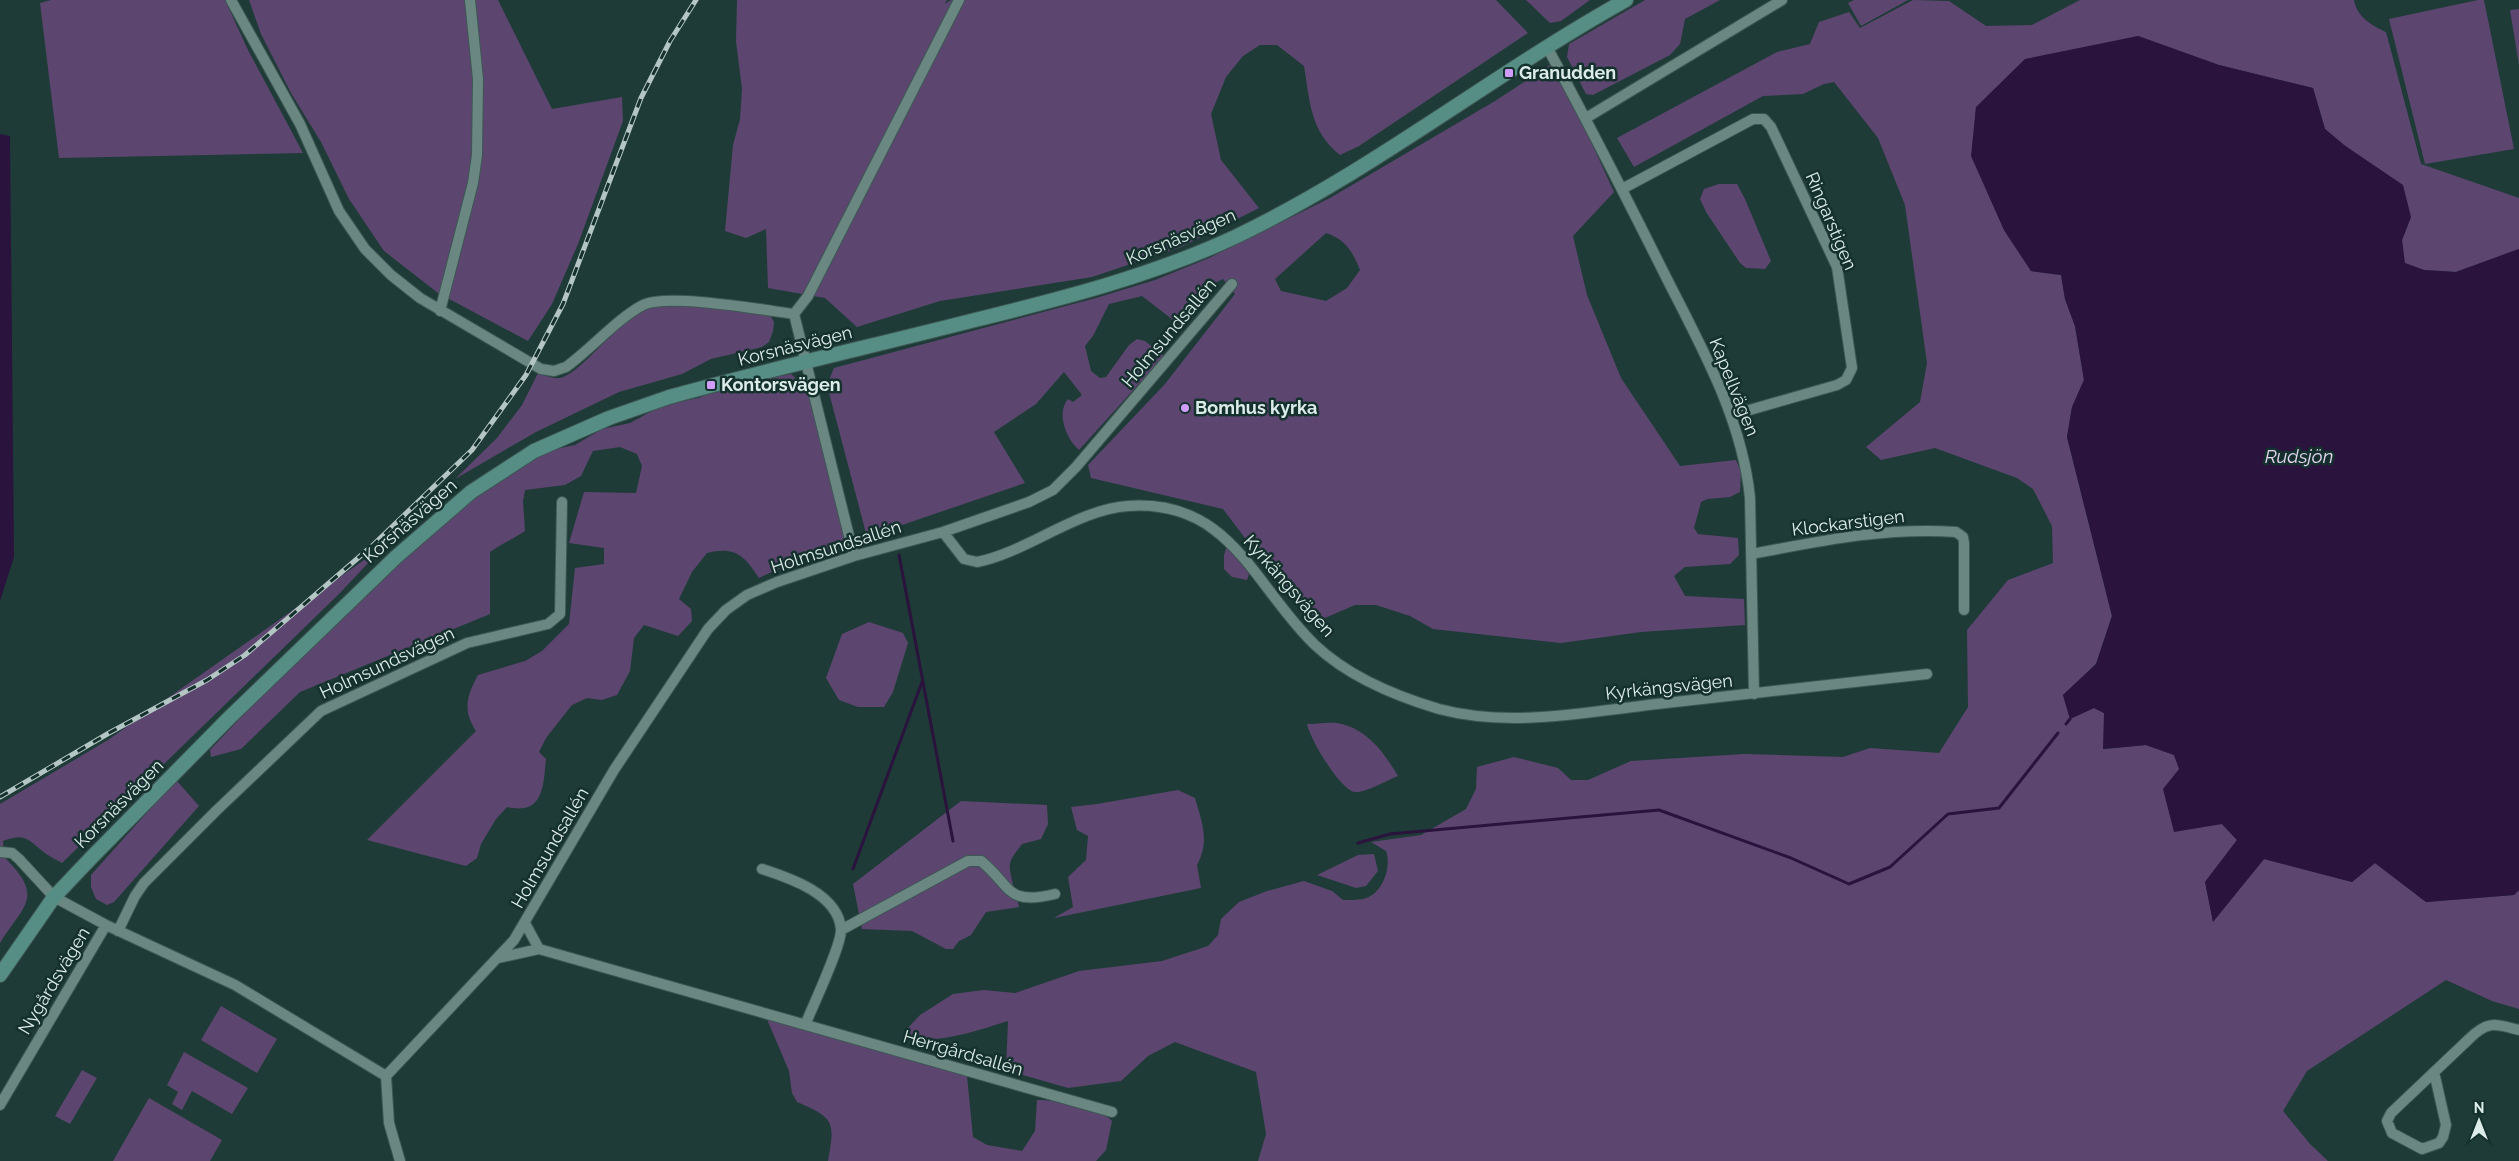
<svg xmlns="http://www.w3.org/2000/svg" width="2519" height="1161" viewBox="0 0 2519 1161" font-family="Raleway,sans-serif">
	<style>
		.green { fill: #5c4670; fill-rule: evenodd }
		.water { fill: #2a133c }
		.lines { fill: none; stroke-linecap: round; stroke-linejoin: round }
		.stream { stroke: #2a133c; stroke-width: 3 }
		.street-casing { stroke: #3d5753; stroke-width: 12 }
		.secondary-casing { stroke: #3d5753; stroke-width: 16 }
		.street { stroke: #6a8782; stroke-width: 10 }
		.secondary { stroke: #568e86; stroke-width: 14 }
		.rail-casing { stroke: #b3c6c3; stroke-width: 5 }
		.rail { stroke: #15312d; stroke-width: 3; stroke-dasharray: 9; stroke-linecap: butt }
		.poi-dot { fill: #d09dfe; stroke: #15312d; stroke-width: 2 }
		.labels { text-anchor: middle; stroke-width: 5; stroke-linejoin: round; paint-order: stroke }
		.poi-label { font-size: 18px; font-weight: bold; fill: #dcece9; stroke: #15312d; text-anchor: start }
		.street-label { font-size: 18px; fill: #dcece9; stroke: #15312d }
		.water-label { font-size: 19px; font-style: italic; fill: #e5d7f4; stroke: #15312d }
	</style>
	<rect width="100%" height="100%" fill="#1f3b37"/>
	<path class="green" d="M 51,0 L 225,0 L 248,50 L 303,153 L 59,158 L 40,3 Z
		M 249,0 L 498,0 L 552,109 L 622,97 L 623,121 L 578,244 L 552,304 L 528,341 L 438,293 L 384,251 L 349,199 L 321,142 L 291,93 L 261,34 Z
		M 737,0 L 947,0 L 945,4 L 951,0 L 1496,0 L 1528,33 L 1359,146 L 1340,155 C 1310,131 1310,102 1304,66 L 1277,45 L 1260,45 L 1243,56 L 1226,77 L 1211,114 L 1221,160 L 1259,208 L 1181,247 L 1092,277 L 940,301 L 857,327 L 825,298 L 768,288 L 766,229 L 746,238 L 725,231 L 733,145 L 740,119 L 742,89 L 736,41 Z
		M 1526,0 L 1590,0 L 1561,21 L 1550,23 Z
		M 1645,0 L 1720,0 L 1685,19 L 1680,44 L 1670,55 L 1593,95 L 1586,94 L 1567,57 L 1569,44 Z
		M 1854,0 L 1908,0 L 1861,26 L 1848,3 Z
		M 1913,0 L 1949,1 L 1986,26 L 2032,25 L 2080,0 L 2354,0 C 2357,17 2371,25 2386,32 L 2421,164 L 2519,198 L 2519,249 L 2456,272 L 2424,270 L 2404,263 L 2402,240 L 2411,217 L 2344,145 L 2325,129 L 2313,88 L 2219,65 L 2138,36 L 1976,107 L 1972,156 L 2004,230 L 2031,271 L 2061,275 L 2065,299 L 2075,326 L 2084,380 L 2072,407 L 2067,437 L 2112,616 L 2096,664 L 2063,695 L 2070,719 L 2094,708 L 2104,713 L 2104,749 L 2146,745 L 2174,755 C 2187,786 2214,816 2237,840 L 2205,882 L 2213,921 L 2264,859 L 2352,882 L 2375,863 L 2426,902 L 2513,895 L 2519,890 L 2519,1009 L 2492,1001 L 2446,980 L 2307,1071 L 2283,1111 L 2310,1144 L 2328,1161 L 1258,1161 L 1266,1134 L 1256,1072 L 1175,1042 L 1148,1056 L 1121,1081 L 1068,1088 L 1006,1070 L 1008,1021 C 973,1032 939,1044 902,1038 L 905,1031 L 920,1015 L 953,994 L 984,990 L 1015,993 L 1079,971 L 1162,961 L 1208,946 L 1218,935 L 1221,919 L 1239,902 L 1267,891 L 1304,881 L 1332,891 L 1343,900 C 1350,900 1357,900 1363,899 C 1382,895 1392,868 1386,851 L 1371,842 L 1421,835 L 1466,809 L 1476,789 L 1477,767 L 1514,757 L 1558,768 L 1571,780 L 1588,780 L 1631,761 L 1744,754 L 1843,757 L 1870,748 L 1939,753 L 1968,707 L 1967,630 L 2008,580 L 2053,563 L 2052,526 L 2033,489 L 2017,478 L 1935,448 L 1881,460 L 1866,447 L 1920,402 L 1927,363 L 1905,205 L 1878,138 L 1834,82 L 1824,84 L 1803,94 L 1763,96 L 1634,167 L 1617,138 L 1777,52 L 1810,44 L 1819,22 L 1849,12 L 1860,28 Z
		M 2478,0 L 2484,0 L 2514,149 L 2425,164 L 2389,19 Z
		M 2519,9 L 2519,65 L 2510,10 Z
		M 1550,65 L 1582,122 L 1614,192 L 1573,236 L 1587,295 L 1621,378 L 1680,466 L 1736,460 L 1741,472 L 1740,492 L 1730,497 L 1707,499 L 1701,502 L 1694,528 L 1698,534 L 1738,538 L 1739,555 L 1730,564 L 1685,567 L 1674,576 L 1685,596 L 1744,599 L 1745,625 L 1641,632 L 1561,643 L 1433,629 L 1410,616 L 1376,605 L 1355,605 L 1318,621 L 1257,554 L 1223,509 L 1091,478 L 1088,465 L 1165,384 L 1235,294 L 1223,279 C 1192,293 1196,299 1182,327 L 1142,296 L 1109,304 L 1093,336 L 1085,346 L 1091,371 L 1100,378 L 1106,377 L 1129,345 L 1137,339 L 1145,341 L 1164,356 L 1079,450 C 1066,439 1056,413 1068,399 L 1073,402 L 1082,395 L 1064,372 L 1036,404 L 994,432 L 1025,483 L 867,537 L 827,385 L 834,368 L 1096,298 L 1155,280 L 1209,258 L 1330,198 L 1495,101 ZM 1326,233 C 1345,239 1353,252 1360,270 L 1347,288 L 1326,301 L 1281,291 L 1275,279 Z
		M 1719,184 L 1737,184 L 1745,199 L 1771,261 L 1765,269 L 1746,268 L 1740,263 L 1706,212 L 1700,199 L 1704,189 Z
		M 673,304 L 770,315 L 774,322 L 773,331 L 769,342 L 762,347 L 711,359 L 682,374 L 619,392 L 536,432 L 455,479 L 497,438 L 522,405 L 538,373 C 545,375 552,379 560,378 C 580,375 620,319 646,308 C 654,305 664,305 673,304 Z
		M 791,374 L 807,389 L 848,543 L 842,549 L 789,564 L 759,578 C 744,555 735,546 707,553 L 692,572 L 679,599 L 691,609 L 692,621 L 678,636 L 644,625 L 634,638 L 630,671 L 617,695 L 602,700 L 587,698 L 572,705 L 546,738 L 539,752 L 546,759 C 544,775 545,805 524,808 C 519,809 512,808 507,807 L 496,819 L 481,844 L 477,858 L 466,866 L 367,840 L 476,731 C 462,709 467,696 478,675 L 525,661 L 542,651 L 569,624 L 575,568 L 604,564 L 604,548 L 569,543 L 584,492 L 636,493 L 642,466 L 637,454 L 620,447 L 593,451 L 581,476 L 565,485 L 525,490 L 523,501 L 525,531 C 513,539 501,544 490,552 L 490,614 L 300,692 L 241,749 L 211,757 L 210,750 L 282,674 L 397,563 L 472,496 L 537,453 L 575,445 L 602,429 L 630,423 L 663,405 L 699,398 L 724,386 Z
		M 384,546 L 340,593 L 62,863 C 57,860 50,857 45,853 C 28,840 26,832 3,841 L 4,857 C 46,898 23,905 0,943 L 0,804 L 108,740 Z
		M 1227,546 L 1249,574 L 1247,580 L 1232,577 L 1224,569 L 1224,555 Z
		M 869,622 L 903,633 L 908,643 L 893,692 L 884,707 L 858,707 L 839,700 L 826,678 L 842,634 Z
		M 1307,724 C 1317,724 1332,721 1342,724 C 1369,731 1385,754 1398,776 C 1387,780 1366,793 1355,792 C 1340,790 1310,739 1307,724 Z
		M 176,780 L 199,806 L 114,902 L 107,905 L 96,899 L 91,887 L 91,875 Z
		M 1178,790 L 1195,798 C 1202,823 1210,841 1197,865 L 1201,888 L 1054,918 L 1073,907 L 1068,877 L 1086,860 L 1088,836 L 1077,830 L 1071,807 L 1097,804 Z
		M 961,801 L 1047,805 L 1048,824 L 1041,839 L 1022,844 C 1018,850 1011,857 1010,864 C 1008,871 1017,897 1019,907 L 986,912 L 971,935 L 959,941 L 953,949 L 946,949 L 912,931 L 862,929 L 853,884 Z
		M 1374,854 L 1378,871 L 1366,886 L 1356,888 L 1317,875 L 1358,855 Z
		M 221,1006 L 277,1039 L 257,1073 L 201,1040 Z
		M 766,1017 L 967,1076 L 973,1137 L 987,1145 L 1022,1151 L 1035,1131 L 1037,1100 C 1056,1100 1101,1108 1112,1121 L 1106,1150 L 1096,1161 L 828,1161 C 835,1122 835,1118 797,1102 L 792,1093 L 789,1071 Z
		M 184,1052 L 248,1088 L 232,1114 L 192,1091 L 182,1110 L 172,1104 L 178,1092 L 167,1085 Z
		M 82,1070 L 97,1078 L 70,1124 L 55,1116 Z
		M 149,1098 L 222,1140 L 210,1161 L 113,1161 Z"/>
	<path class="water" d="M 2138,36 L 2219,65 L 2313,88 L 2325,129 L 2344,145 L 2403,185 L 2411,217 L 2402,240 L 2405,263 L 2424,270 L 2456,272 L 2519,249 L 2519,890 L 2514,895 L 2426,902 L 2375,863 L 2352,882 L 2264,859 L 2213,922 L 2205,882 L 2237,840 L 2222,824 L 2174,832 L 2163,789 L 2179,769 L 2174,755 L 2146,745 L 2103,749 L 2104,713 L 2094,708 L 2070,719 L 2063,695 L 2096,664 L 2112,616 L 2067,437 L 2072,407 L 2084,380 L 2075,326 L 2065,299 L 2061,275 L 2031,271 L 2004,230 L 1971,156 L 1976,107 L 2025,59 Z
		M 0,134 L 10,136 L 14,557 L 0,601 Z"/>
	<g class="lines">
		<path class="stream" d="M 899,555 L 953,841
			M 2066,724 L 2070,719
			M 1358,843 L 1390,834 L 1659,810 L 1791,858 L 1849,884 L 1890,867 L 1948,814 L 1999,808 L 2058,733
			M 853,869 L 922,682"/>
		<defs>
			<path id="street" d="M 231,0 L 300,124 L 339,211 L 365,249 L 391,275 L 420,298 L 541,369 L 554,371 L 566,367 C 591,349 618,318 643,305 C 667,293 764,310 794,314
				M 1547,47 C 1588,122 1626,197 1664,273 C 1700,345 1742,417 1750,498 L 1754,694
				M 1586,118 L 1782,0
				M 1622,189 L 1753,119 L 1764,119 L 1771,127 L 1837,267 L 1852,368 L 1846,380 L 1837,385 L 1732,415
				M 440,311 L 473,183 L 477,155 L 478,79 L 470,0
				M 943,532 L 964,559 L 977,562 C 1025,553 1078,509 1128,506 C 1231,499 1253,585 1315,645 C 1349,677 1395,696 1439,709 C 1510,728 1586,712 1657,704 C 1747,694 1837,684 1927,674
				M 1752,554 C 1820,541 1886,527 1956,532 L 1963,537 L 1964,543 L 1964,610
				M 854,556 L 794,314 L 808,296 L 959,0
				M 0,852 L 12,853 L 19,859 L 54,897 L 106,925 L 235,985 L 386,1076
				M 762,869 C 790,878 838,894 841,929 C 842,945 813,1005 806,1023
				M 841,930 L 968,861 L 981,861 C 1012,886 1005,906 1055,894
				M 118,931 L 135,896 L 144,883 L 217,810 L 321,711 L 467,643 L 548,624 L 560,614 L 562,502
				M 539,949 L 1112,1112
				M 498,958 L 539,949 L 525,923
				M 2434,1072 L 2446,1125 L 2443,1137 L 2439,1143 L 2422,1149 L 2392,1133 L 2387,1121 L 2391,1113 L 2469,1039 C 2488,1020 2495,1024 2519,1030
				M 0,1105 L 106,925
				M 400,1161 L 389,1123 L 386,1076 L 514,940 L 614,770 L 708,629 L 726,610 L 747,595 L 777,582 L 854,556 L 943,532 L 1029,502 L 1053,490 L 1076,467 L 1232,284"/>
			<path id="secondary" d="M 0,975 L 54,897 L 91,858 L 228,719 L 396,557 L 471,492 L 534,451 L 609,418 L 669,397 C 770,369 873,346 975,320 C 1064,298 1151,276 1235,237 C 1373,171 1493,74 1626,0"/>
		</defs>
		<use href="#street" class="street-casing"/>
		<use href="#secondary" class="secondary-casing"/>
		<use href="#street" class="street"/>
		<use href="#secondary" class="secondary"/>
		<defs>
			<path id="rail" d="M 0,797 L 109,733 L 207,680 L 245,655 L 372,546 L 472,450 L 526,375 L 563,304 L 641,98 L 670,41 L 696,0"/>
		</defs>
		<use href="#rail" class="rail-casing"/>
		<use href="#rail" class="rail"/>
	</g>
	<g class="poi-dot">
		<rect x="1504" y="68" width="10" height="10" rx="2.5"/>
		<rect x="706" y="380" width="10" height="10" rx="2.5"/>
		<circle cx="1185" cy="408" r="5"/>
	</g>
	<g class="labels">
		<g class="poi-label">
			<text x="1519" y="79">Granudden</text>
			<text x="721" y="391">Kontorsvägen</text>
			<text x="1195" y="414">Bomhus kyrka</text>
		</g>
		<g class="street-label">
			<text transform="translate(1831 221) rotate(67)" y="6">Ringarstigen</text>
			<text transform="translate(1181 237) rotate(-23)" y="6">Korsnäsvägen</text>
			<text transform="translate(1169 333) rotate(-50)" y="6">Holmsundsallén</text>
			<text transform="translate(795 346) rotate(-14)" y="6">Korsnäsvägen</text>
			<text transform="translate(1734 387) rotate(68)" y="6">Kapellvägen</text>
			<text transform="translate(410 521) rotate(-41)" y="6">Korsnäsvägen</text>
			<text transform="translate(1848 523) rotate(-7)" y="6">Klockarstigen</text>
			<text transform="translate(836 547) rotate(-18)" y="6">Holmsundsallén</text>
			<text transform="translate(1289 586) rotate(49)" y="6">Kyrkängsvägen</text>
			<text transform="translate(387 663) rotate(-25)" y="6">Holmsundsvägen</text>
			<text transform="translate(1669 687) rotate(-6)" y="6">Kyrkängsvägen</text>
			<text transform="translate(119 804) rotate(-45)" y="6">Korsnäsvägen</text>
			<text transform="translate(550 848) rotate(-60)" y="6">Holmsundsallén</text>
			<text transform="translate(54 981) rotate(-59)" y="6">Nygårdsvägen</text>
			<text transform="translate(963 1053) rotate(16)" y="6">Herrgårdsallén</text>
		</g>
		<g class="water-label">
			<text x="2299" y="463">Rudsjön</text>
		</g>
	</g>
	<g transform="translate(2479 1121)" stroke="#15312d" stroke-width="4" paint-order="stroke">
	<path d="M0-4L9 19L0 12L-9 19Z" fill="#dcece9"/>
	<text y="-8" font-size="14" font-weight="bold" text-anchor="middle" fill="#dcece9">N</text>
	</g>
</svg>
